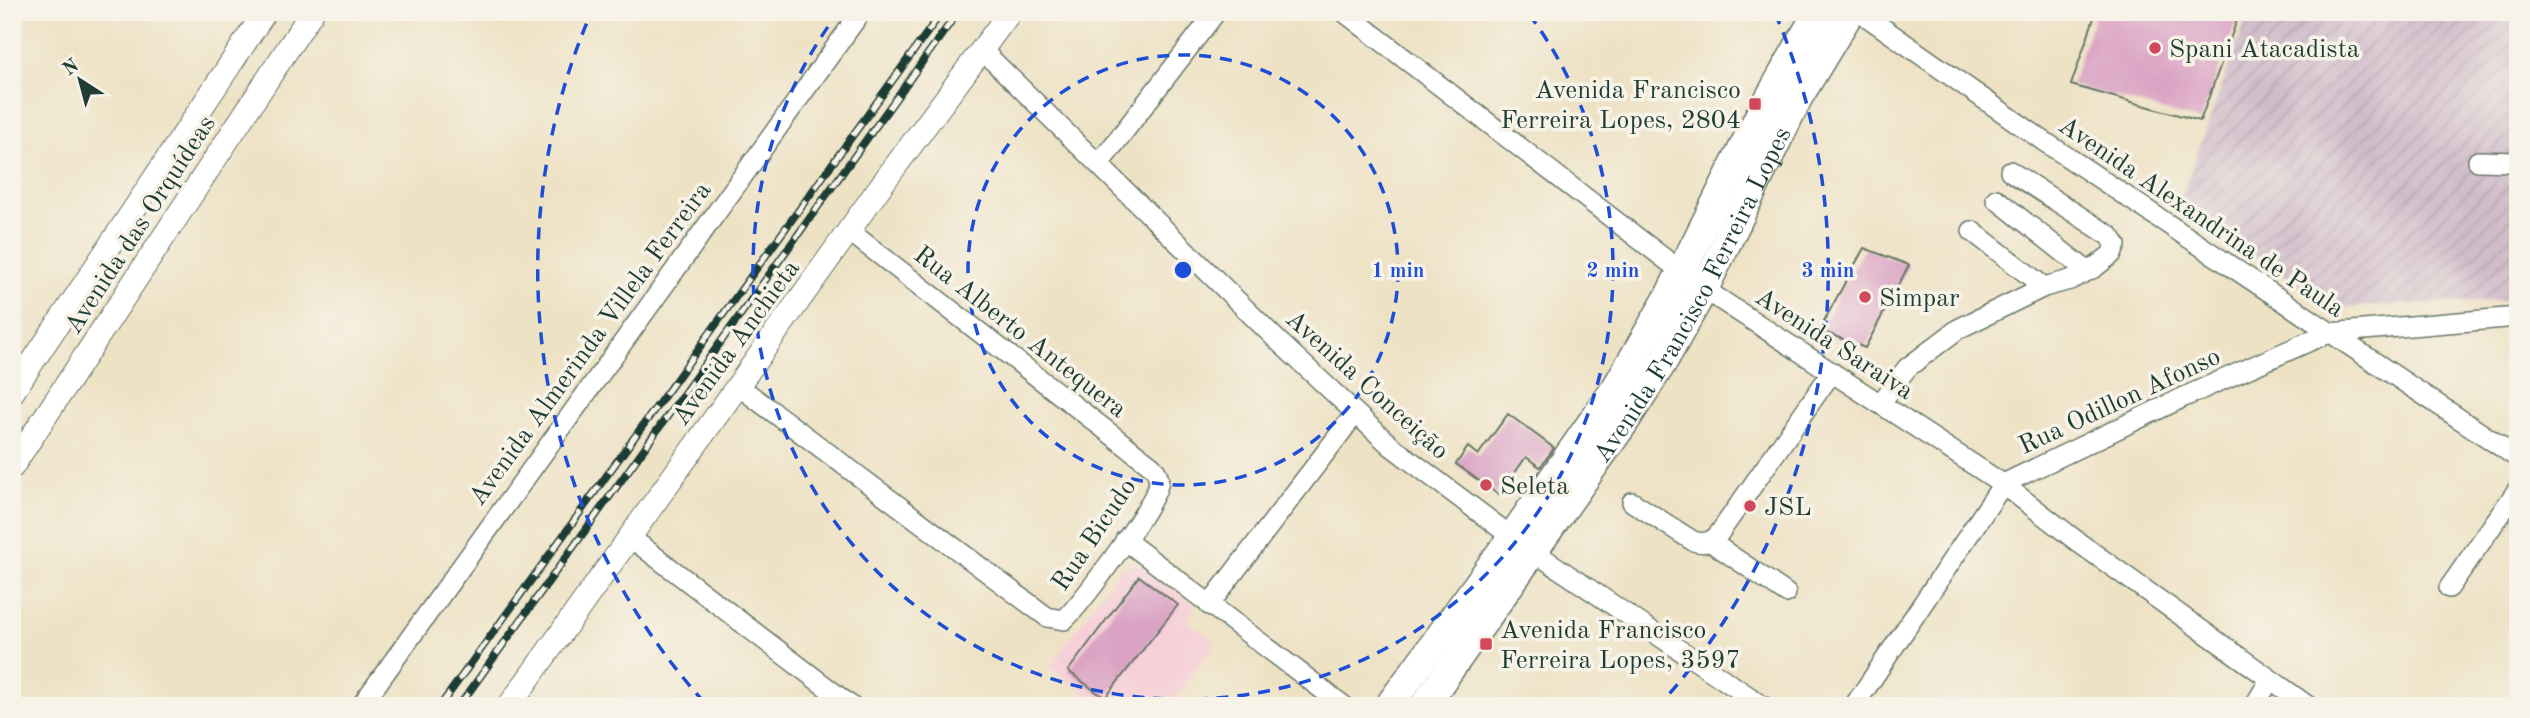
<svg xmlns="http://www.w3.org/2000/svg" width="2530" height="718" viewBox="0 0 2530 718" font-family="'Old Standard TT',serif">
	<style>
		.built { fill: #f6cfd8 }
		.industrial { fill: url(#industrial-furrows) }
		.building { fill: #daa3c4 }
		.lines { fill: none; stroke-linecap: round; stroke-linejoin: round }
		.minor-casing { stroke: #677767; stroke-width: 22 }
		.major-casing { stroke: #677767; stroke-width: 25 }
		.highway-casing { stroke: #677767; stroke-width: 31 }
		.minor { stroke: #fff; stroke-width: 19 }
		.major { stroke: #fff; stroke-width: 23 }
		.highway { stroke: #fff; stroke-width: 28 }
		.rail-casing { stroke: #1f3d34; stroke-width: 8 }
		.rail { stroke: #f7f3e8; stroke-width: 5; stroke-dasharray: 16; stroke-linecap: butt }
		.ring { fill: none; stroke: #1d4ed8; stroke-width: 3.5; stroke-dasharray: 12 9 }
		.poi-dot { fill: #d1495b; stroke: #f7f3e8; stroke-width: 2.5 }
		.labels { text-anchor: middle; stroke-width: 7; stroke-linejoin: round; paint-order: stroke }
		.poi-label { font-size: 26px; fill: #1f3d34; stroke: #f7f3e8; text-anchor: start }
		.street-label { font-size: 26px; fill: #1f3d34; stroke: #f7f3e8 }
		.centre { fill: #1d4ed8; stroke: #f7f3e8; stroke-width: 3.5 }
		.ring-label { font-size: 21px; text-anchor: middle; font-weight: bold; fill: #1d4ed8; stroke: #f7f3e8; stroke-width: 7; stroke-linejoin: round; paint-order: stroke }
	</style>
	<defs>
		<pattern id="industrial-furrows" width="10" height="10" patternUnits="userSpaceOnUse" patternTransform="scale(1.75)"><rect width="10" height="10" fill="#d1bdca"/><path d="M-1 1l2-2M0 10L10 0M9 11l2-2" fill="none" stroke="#b3a3ae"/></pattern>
	</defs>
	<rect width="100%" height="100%" fill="#f7f3e8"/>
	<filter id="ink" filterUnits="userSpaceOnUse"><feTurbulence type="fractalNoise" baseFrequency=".0143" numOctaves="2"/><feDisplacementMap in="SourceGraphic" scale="14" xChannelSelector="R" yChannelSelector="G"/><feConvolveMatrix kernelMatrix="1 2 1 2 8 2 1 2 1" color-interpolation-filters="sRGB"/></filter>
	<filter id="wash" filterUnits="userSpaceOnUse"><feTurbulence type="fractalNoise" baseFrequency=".00686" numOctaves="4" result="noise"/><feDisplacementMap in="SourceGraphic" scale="28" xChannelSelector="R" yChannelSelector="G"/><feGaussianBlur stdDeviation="1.57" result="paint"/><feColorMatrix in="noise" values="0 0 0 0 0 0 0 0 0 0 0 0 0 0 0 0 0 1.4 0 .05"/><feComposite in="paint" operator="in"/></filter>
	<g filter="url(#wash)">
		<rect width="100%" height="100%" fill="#eee2c5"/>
		<path class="built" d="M 1139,564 L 1195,605 L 1187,621 L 1216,643 L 1169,706 L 1102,706 L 1050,667 L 1121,567 Z"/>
		<path class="industrial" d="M 2249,12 L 2518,12 L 2518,299 L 2331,308 L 2179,203 Z"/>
		<g id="blocks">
			<path class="building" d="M 2096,12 L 2240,12 L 2200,121 L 2071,85 Z
				M 1864,248 L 1909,265 L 1865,348 L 1819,330 Z
				M 1508,414 L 1554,448 L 1540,467 L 1526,457 L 1499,495 L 1456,464 L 1468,447 L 1478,455 Z
				M 1139,576 L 1178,605 L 1105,698 L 1068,671 Z"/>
		</g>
	</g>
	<g filter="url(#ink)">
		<use href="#blocks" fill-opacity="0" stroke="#677767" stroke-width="2"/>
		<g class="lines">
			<defs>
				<path id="minor" d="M 1344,12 L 1704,289 L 2003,484 L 2082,545 L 2308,706
					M 1860,12 L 2042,140 L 2518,458
					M 982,50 L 1276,339 L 1391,446 L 1512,537 L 1763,706
					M 2478,161 L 2518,162
					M 1099,164 L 1216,12
					M 1996,199 L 2087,271
					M 1972,231 L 2044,287
					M 737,385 L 1047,617 L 1064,620 L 1068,616 C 1085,598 1154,506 1158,485 C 1160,477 1157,472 1152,466 L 849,231
					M 1880,404 L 1907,368 L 1958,329 L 2044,287 L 2070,280 L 2094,268 L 2112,254 L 2116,245 L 2110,236 L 2010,171
					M 1632,502 L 1693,541 C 1704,544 1709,543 1718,535 L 1832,372
					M 631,538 L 851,706
					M 1125,540 L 1344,706
					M 1711,542 L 1786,593
					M 2449,588 L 2518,489
					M 1209,605 L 1355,414
					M 361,706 L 861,12
					M 1854,706 L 2003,484 L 2184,397 L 2328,333 L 2518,317
					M 2254,706 L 2270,680"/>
				<path id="major" d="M 12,393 L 265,12
					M 12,467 L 312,12
					M 509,706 L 880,187 L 1010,12"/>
				<g id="highway">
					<path d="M 1389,706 L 1512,537 L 1617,386 L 1667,300 L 1758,118 L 1818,12"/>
					<path id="s1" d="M 1424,706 L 1624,423 L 1663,362 L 1704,289 L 1798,98 L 1850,12"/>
				</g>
			</defs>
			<use href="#minor" class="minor-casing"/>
			<use href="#major" class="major-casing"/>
			<use href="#highway" class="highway-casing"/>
			<use href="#minor" class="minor"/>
			<use href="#major" class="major"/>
			<use href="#highway" class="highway"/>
			<defs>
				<path id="rail" d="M 440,706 L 942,12
					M 459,706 L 958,12"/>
			</defs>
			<use href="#rail" class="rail-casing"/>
			<use href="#rail" class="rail"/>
		</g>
	</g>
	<g class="ring">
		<circle cx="1183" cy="270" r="215"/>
		<path d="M1529 14A430 430 0 1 1 837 14"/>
		<path d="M704 702A645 645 0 0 1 591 13M1775 13A645 645 0 0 1 1662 702"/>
	</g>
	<g class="poi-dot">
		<circle cx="2155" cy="48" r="7"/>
		<rect x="1748" y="97" width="14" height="14" rx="3.5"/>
		<circle cx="1865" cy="297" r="7"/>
		<circle cx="1486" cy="485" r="7"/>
		<circle cx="1750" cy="506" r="7"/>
		<rect x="1479" y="637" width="14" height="14" rx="3.5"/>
	</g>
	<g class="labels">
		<g class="poi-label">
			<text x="2169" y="57">Spani Atacadista</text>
			<text x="1741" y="98" text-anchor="end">Avenida Francisco<tspan x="1741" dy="30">Ferreira Lopes, 2804</tspan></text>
			<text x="1879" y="306">Simpar</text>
			<text x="1500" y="494">Seleta</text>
			<text x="1764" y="515">JSL</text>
			<text x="1500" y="638">Avenida Francisco<tspan x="1500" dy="30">Ferreira Lopes, 3597</tspan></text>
		</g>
		<g class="street-label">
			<text transform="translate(2202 216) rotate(34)" y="9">Avenida Alexandrina de Paula</text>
			<text transform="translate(139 224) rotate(-57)" y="9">Avenida das Orquídeas</text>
			<text dy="9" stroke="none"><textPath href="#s1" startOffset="492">Avenida Francisco Ferreira Lopes</textPath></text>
			<text transform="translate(1021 331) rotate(38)" y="9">Rua Alberto Antequera</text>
			<text transform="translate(735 342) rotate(-54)" y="9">Avenida Anchieta</text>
			<text transform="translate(589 343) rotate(-54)" y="9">Avenida Almerinda Villela Ferreira</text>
			<text transform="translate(1835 343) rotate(33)" y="9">Avenida Saraiva</text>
			<text transform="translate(1368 384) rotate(42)" y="9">Avenida Conceição</text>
			<text transform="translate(2119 400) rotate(-25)" y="9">Rua Odillon Afonso</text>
			<text transform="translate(1093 534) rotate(-56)" y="9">Rua Bicudo</text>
		</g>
	</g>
	<circle cx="1183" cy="270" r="10" class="centre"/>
	<g class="ring-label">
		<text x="1398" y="277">1 min</text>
		<text x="1613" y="277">2 min</text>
		<text x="1828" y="277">3 min</text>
	</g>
	<rect width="2530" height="718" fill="none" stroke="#f7f3e8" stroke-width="42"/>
	<g transform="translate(80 80) rotate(324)" stroke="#f7f3e8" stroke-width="5" paint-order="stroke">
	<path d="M0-5L12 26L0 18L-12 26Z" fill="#1f3d34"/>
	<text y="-10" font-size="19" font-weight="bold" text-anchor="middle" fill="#1f3d34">N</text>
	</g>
</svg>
